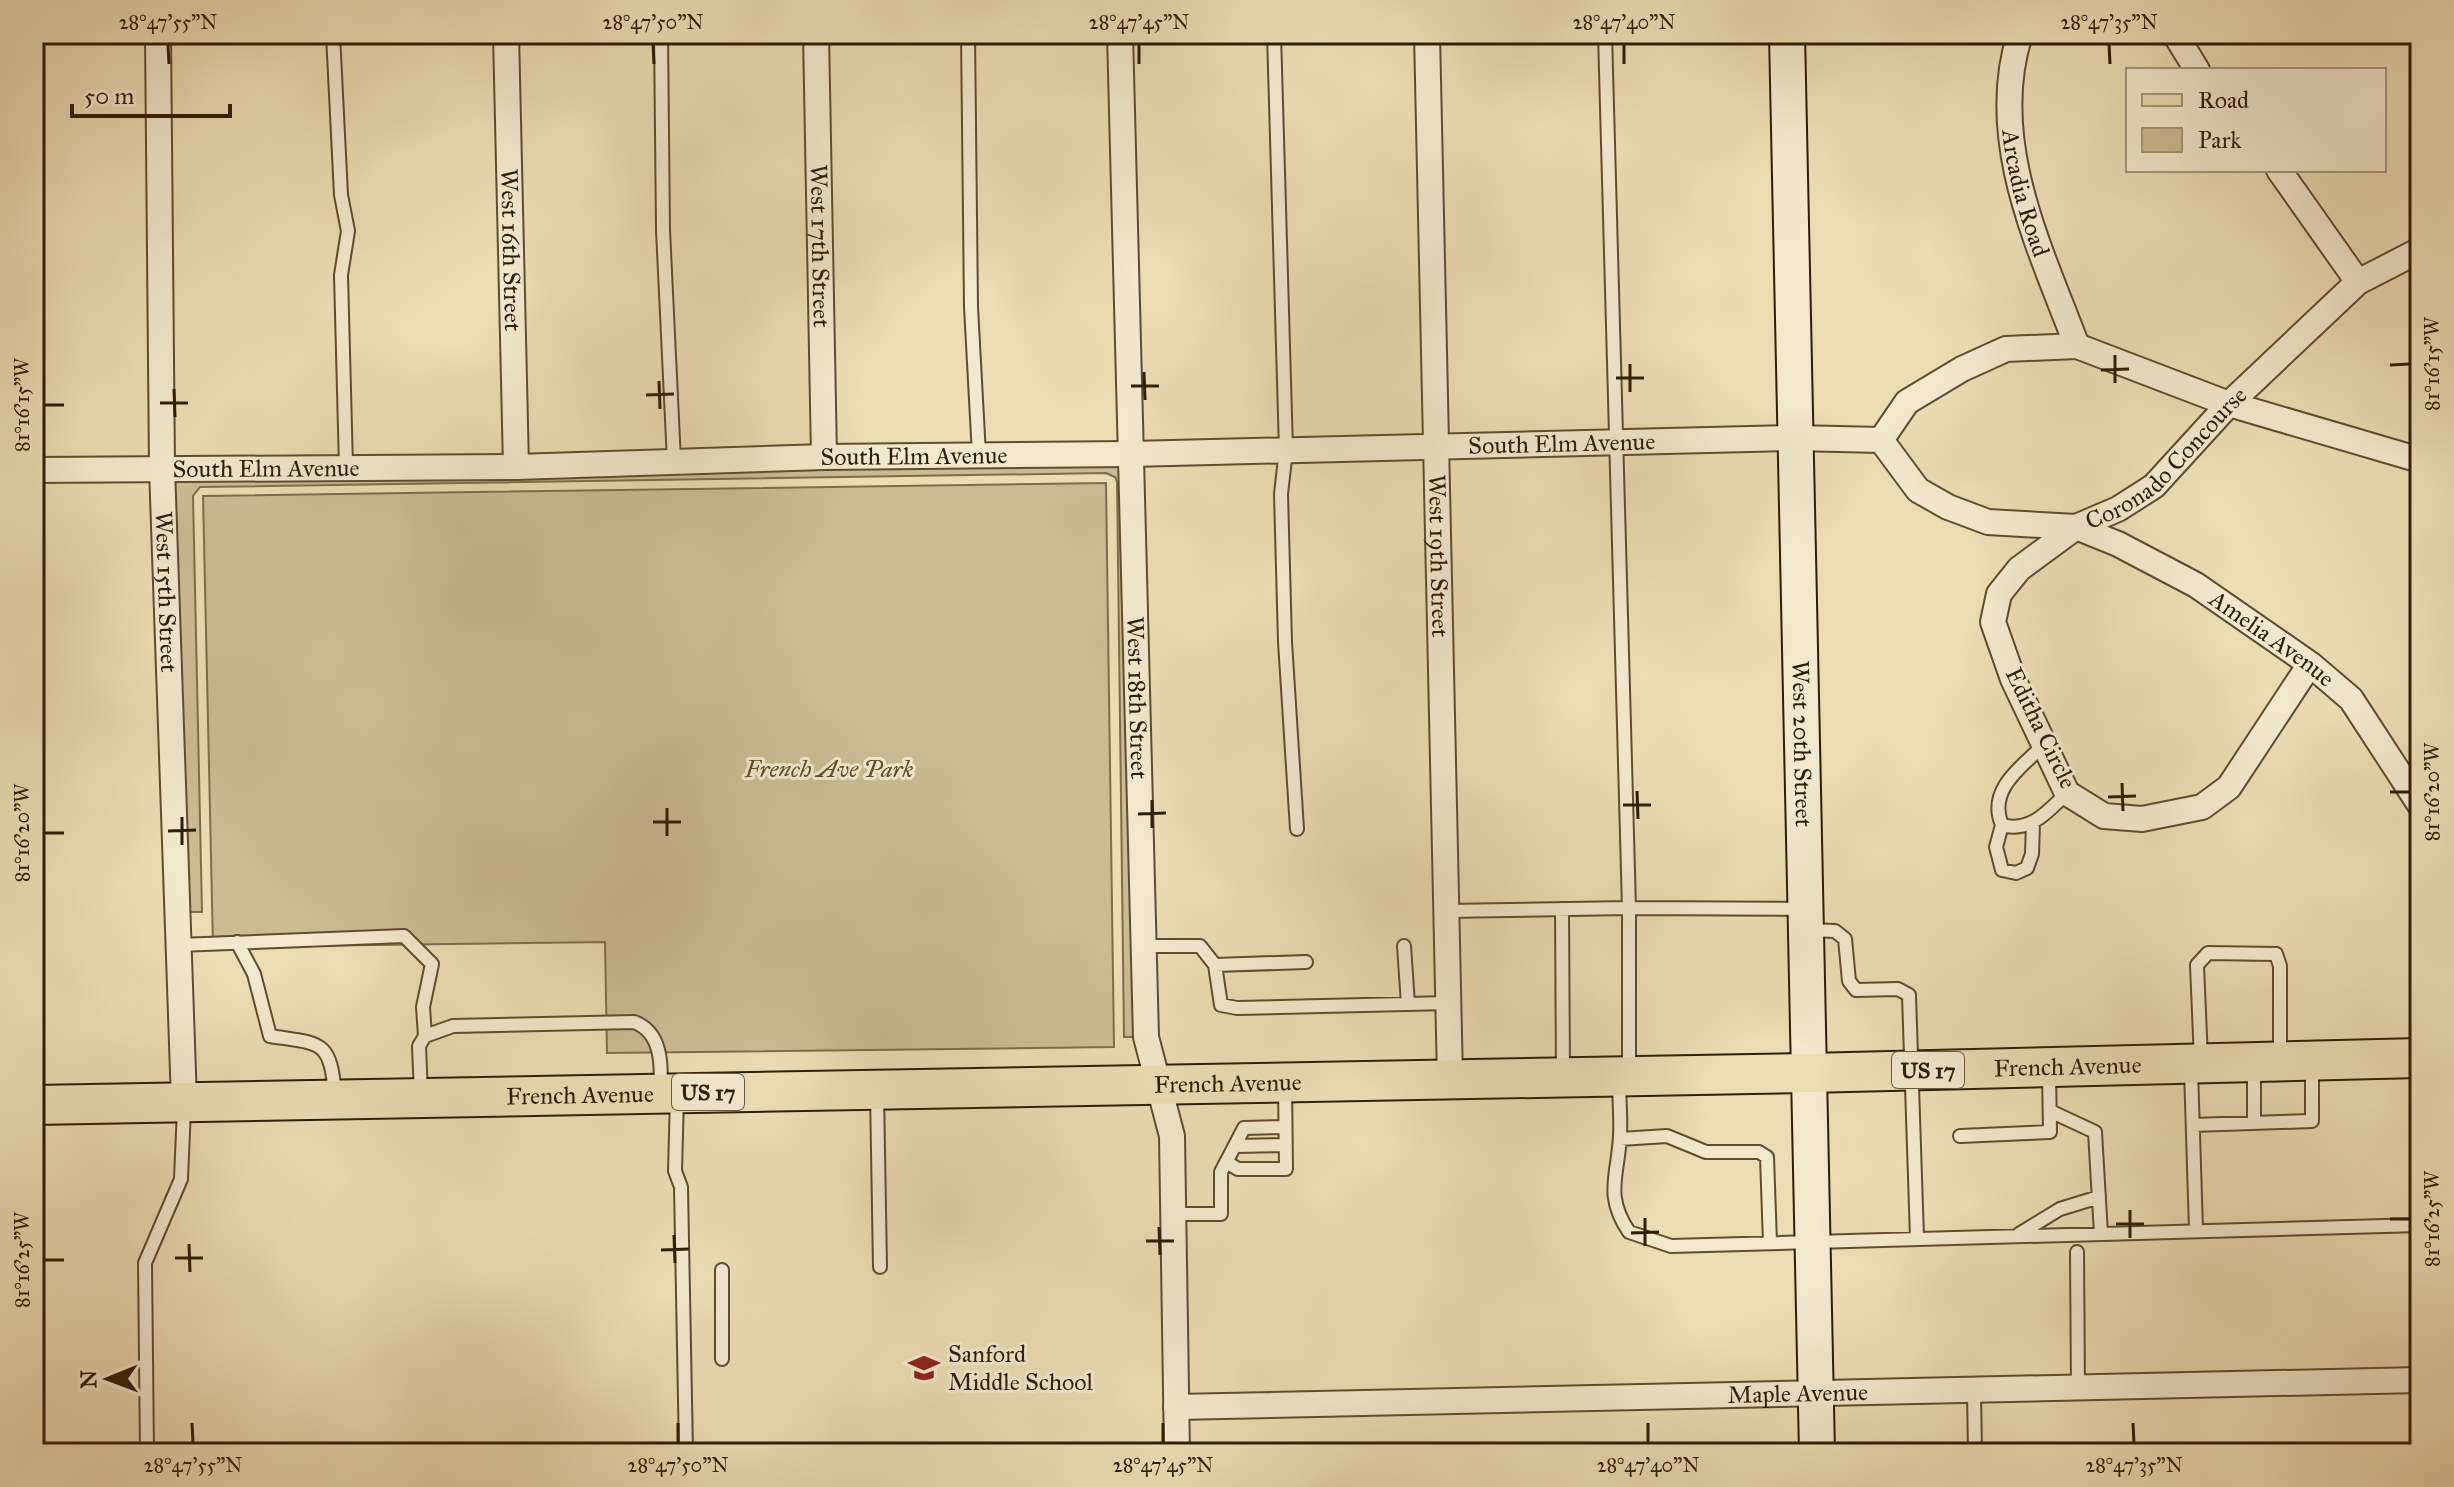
<svg xmlns="http://www.w3.org/2000/svg" width="2454" height="1487" viewBox="0 0 2454 1487" font-family="'IM FELL Great Primer',serif">
	<style>
		.green { fill: #cbbb95; stroke: #7e6c4d; stroke-width: 2 }
		.lines { fill: none; stroke-linecap: round; stroke-linejoin: round }
		.lane-casing { stroke: #604c30; stroke-width: 16 }
		.street-casing { stroke: #604c30; stroke-width: 28 }
		.secondary-casing { stroke: #311c05; stroke-width: 38 }
		.primary-casing { stroke: #311c05; stroke-width: 42 }
		.lane { stroke: #f2e8ce; stroke-width: 12 }
		.street { stroke: #f2e8ce; stroke-width: 24 }
		.secondary { stroke: #f2e8ce; stroke-width: 34 }
		.primary { stroke: #ebdcb3; stroke-width: 38 }
		.ticks { fill: none; stroke: #311c05; stroke-width: 3 }
		.labels { text-anchor: middle; stroke-width: 6; stroke-linejoin: round; paint-order: stroke }
		.shield { fill: #f2e8ce; stroke: #6b5941; stroke-width: 2 }
		.shield-label { font-size: 22px; font-weight: bold; fill: #311c05 }
		.street-label { font-size: 24px; fill: #311c05; stroke: #f2e8ce }
		.park-label { font-size: 24px; font-style: italic; fill: #5f4c30; stroke: #f2e8ce }
		.poi-label { font-size: 24px; fill: #311c05; stroke: #f2e8ce; text-anchor: start }
		.neatline { fill: none; stroke: #311c05; stroke-width: 3 }
		.ticks-label { font-size: 20px; text-anchor: middle; fill: #311c05 }
	</style>
	<rect width="100%" height="100%" fill="#ebdcb3"/>
	<filter id="stains"><feTurbulence type="fractalNoise" baseFrequency=".0025" numOctaves="4"/><feColorMatrix values="0 0 0 0 .2 0 0 0 0 .09 0 0 0 0 .02 0 0 0 .5 -.17"/></filter>
	<radialGradient id="worn" r=".72"><stop offset=".6" stop-color="#630" stop-opacity="0"/><stop offset="1" stop-color="#630" stop-opacity=".3"/></radialGradient>
	<path class="green" d="M 1119,465 L 1134,1037 L 1124,1037 L 1117,482 L 1115,477 L 1106,473 L 200,487 L 193,496 L 202,912 L 190,912 L 174,479 Z
		M 1106,483 L 1114,1047 L 607,1053 L 605,942 L 213,947 L 203,496 Z"/>
	<g class="lines">
		<defs>
			<path id="lane" d="M 333,34 L 341,195 L 348,231 L 341,275 L 346,467
				M 661,34 L 663,230 L 674,461
				M 968,34 L 971,307 L 979,455
				M 1274,34 L 1286,450 L 1281,494 L 1285,642 L 1297,829
				M 2044,745 C 2021,767 1987,790 2002,825 C 2031,833 2048,811 2067,793
				M 2002,825 L 1996,847 L 2002,870 L 2016,873 L 2027,868 L 2032,854 L 2033,824
				M 1562,909 L 1563,1074
				M 1446,911 L 1629,908 L 1605,34
				M 1808,930 L 1835,931 L 1845,939 L 1849,981 L 1856,990 L 1898,989 L 1909,995 L 1917,1238
				M 237,942 L 254,974 L 270,1036 C 321,1044 330,1039 335,1094
				M 179,945 L 404,936 L 432,964 L 423,1007 L 425,1036
				M 1143,946 L 1200,946 L 1215,965 L 1221,1005 L 1237,1008 L 1448,1003
				M 1404,946 L 1408,1004
				M 1215,965 L 1306,962
				M 2201,1060 L 2197,965 L 2208,953 L 2276,954 L 2280,966 L 2280,1056
				M 2254,1066 L 2254,1123
				M 2191,1070 L 2196,1230
				M 1629,1073 L 1629,908 L 1802,909
				M 1619,1079 C 1619,1098 1621,1117 1620,1136 C 1618,1176 1604,1195 1629,1232 L 1671,1246 L 2420,1225
				M 877,1092 L 880,1267
				M 421,1094 L 419,1046 L 425,1036 L 453,1026 L 634,1022 C 662,1032 662,1066 660,1090
				M 677,1097 L 675,1171 L 681,1187 L 686,1453
				M 2050,1111 L 2095,1132 L 2101,1234
				M 2193,1125 L 2312,1121 L 2312,1063
				M 1960,1136 L 2050,1132 L 2049,1071
				M 1620,1139 L 1667,1136 L 1706,1152 L 1759,1152 L 1767,1157 L 1770,1243
				M 1235,1146 L 1285,1145
				M 1226,1162 L 1238,1169 L 1286,1169 L 1285,1085
				M 1173,1214 L 1221,1214 L 1221,1172 L 1244,1128 L 1285,1127
				M 2019,1234 L 2060,1209 L 2099,1197
				M 2077,1252 L 2078,1389
				M 722,1359 L 722,1270
				M 1974,1391 L 1975,1453
				M 147,1453 L 145,1263 L 181,1179 L 184,1108"/>
			<g id="street">
				<path id="s1" d="M 158,34 L 162,468 L 184,1101"/>
				<path id="s2" d="M 506,34 L 516,467"/>
				<path id="s3" d="M 816,34 L 824,457"/>
				<path id="s4" d="M 1120,34 L 1146,1037 L 1172,1136 L 1177,1453"/>
				<path id="s5" d="M 1427,34 L 1450,1079"/>
				<path id="s6" d="M 2020,34 C 1986,140 2040,248 2077,346"/>
				<path d="M 2175,34 L 2197,70"/>
				<path d="M 2279,170 L 2358,282"/>
				<path d="M 1881,440 L 1907,402 L 1962,369 L 2006,349 L 2077,346 L 2229,404 L 2420,460"/>
				<path id="s7" d="M 34,470 L 516,467 L 824,457 L 1131,454 L 1795,438 L 1881,440 L 1918,490 L 1948,507 L 1988,522 L 2076,527 L 2118,509 L 2154,486 L 2229,404 L 2358,282 L 2420,250"/>
				<path id="s8" d="M 2310,664 L 2229,787 L 2202,807 L 2142,819 L 2104,816 L 2067,793 L 2013,679 L 1993,622 L 1999,594 L 2019,569 L 2076,527 L 2118,544 L 2196,585 L 2310,664 L 2351,699 L 2420,805"/>
				<path id="s9" d="M 1176,1407 L 2420,1380"/>
			</g>
			<g id="secondary">
				<path id="s10" d="M 1787,34 L 1817,1453"/>
			</g>
			<g id="primary">
				<path id="s11" d="M 34,1105 L 1808,1073 L 2420,1058"/>
			</g>
		</defs>
		<use href="#lane" class="lane-casing"/>
		<use href="#street" class="street-casing"/>
		<use href="#secondary" class="secondary-casing"/>
		<use href="#primary" class="primary-casing"/>
		<use href="#lane" class="lane"/>
		<use href="#street" class="street"/>
		<use href="#secondary" class="secondary"/>
		<use href="#primary" class="primary"/>
	</g>
	<path class="ticks" d="M 168,44 L 169,64M 653,44 L 654,64M 1139,44 L 1139,64M 1624,44 L 1624,64M 2109,44 L 2110,64M 2115,355 L 2115,383M 1630,364 L 1630,392M 2390,365 L 2410,364M 2101,370 L 2129,369M 1144,372 L 1145,400M 1616,378 L 1644,378M 659,381 L 660,409M 1131,386 L 1159,386M 174,389 L 175,417M 646,395 L 674,394M 160,403 L 188,403M 44,405 L 64,405M 2122,783 L 2123,811M 1637,791 L 1638,819M 2390,792 L 2410,792M 2108,797 L 2136,796M 1152,800 L 1152,828M 1623,805 L 1651,805M 667,808 L 667,836M 1138,814 L 1166,813M 182,817 L 182,845M 653,822 L 681,822M 168,831 L 196,830M 44,833 L 64,833M 2130,1210 L 2130,1238M 1645,1218 L 1645,1246M 2390,1219 L 2410,1219M 2116,1224 L 2144,1224M 1159,1227 L 1160,1255M 1631,1233 L 1659,1232M 674,1235 L 675,1263M 1146,1241 L 1174,1241M 189,1244 L 190,1272M 661,1250 L 689,1249M 175,1258 L 203,1258M 44,1260 L 64,1260M 192,1423 L 193,1443M 678,1423 L 678,1443M 1163,1423 L 1163,1443M 1648,1423 L 1648,1443M 2133,1423 L 2134,1443"/>
	<defs>
		<symbol id="school-bare" viewBox="-9 -9 18 18"><path d="M0-5L7-2L0 1L-7-2ZM-4 1L0 2.5L4 1V4Q0 6-4 4Z" fill="#8f2418" stroke="#f2e8ce" stroke-width="2.5" paint-order="stroke"/></symbol>
	</defs>
	<g fill-rule="evenodd">
		<use href="#school-bare" x="902" y="1346" width="44" height="44"/>
	</g>
	<g class="labels">
		<g class="shield">
			<rect x="1892" y="1052" width="72" height="36" rx="6"/>
			<rect x="672" y="1074" width="72" height="36" rx="6"/>
		</g>
		<g class="shield-label">
			<text x="1928" y="1078">US 17</text>
			<text x="708" y="1100">US 17</text>
		</g>
		<g class="street-label">
			<text dy="8" stroke="none"><textPath href="#s6" startOffset="162">Arcadia Road</textPath></text>
			<text dy="8" stroke="none"><textPath href="#s3" startOffset="212">West 17th Street</textPath></text>
			<text dy="8" stroke="none"><textPath href="#s2" startOffset="216">West 16th Street</textPath></text>
			<text dy="8" stroke="none"><textPath href="#s7" startOffset="1528">South Elm Avenue</textPath></text>
			<text dy="8" stroke="none"><textPath href="#s7" startOffset="2190">Coronado Concourse</textPath></text>
			<text dy="8" stroke="none"><textPath href="#s7" startOffset="880">South Elm Avenue</textPath></text>
			<text dy="8" stroke="none"><textPath href="#s7" startOffset="232">South Elm Avenue</textPath></text>
			<text dy="8" stroke="none"><textPath href="#s5" startOffset="522">West 19th Street</textPath></text>
			<text dy="8" stroke="none"><textPath href="#s1" startOffset="558">West 15th Street</textPath></text>
			<text dy="8" stroke="none"><textPath href="#s8" startOffset="868">Amelia Avenue</textPath></text>
			<text dy="8" stroke="none"><textPath href="#s4" startOffset="664">West 18th Street</textPath></text>
			<text transform="translate(2041 728) rotate(64)" y="8">Editha Circle</text>
			<text dy="8" stroke="none"><textPath href="#s10" startOffset="710">West 20th Street</textPath></text>
			<text dy="8" stroke="none"><textPath href="#s11" startOffset="2034">French Avenue</textPath></text>
			<text dy="8" stroke="none"><textPath href="#s11" startOffset="1194">French Avenue</textPath></text>
			<text dy="8" stroke="none"><textPath href="#s11" startOffset="546">French Avenue</textPath></text>
			<text dy="8" stroke="none"><textPath href="#s9" startOffset="622">Maple Avenue</textPath></text>
		</g>
		<g class="park-label">
			<text x="829" y="777">French Ave Park</text>
		</g>
		<g class="poi-label">
			<text x="948" y="1362">Sanford<tspan x="948" dy="28">Middle School</tspan></text>
		</g>
	</g>
	<rect width="2454" height="1487" fill="none" stroke="#ebdcb3" stroke-width="88"/>
	<rect x="2126" y="68" width="260" height="104" fill="#f2e8ce" stroke="#a5967e" stroke-width="2"/>
	<rect x="2142" y="94" width="40" height="12" fill="#ebdcb3" stroke="#a5967e" stroke-width="2"/>
	<text x="2198" y="108" font-size="24" fill="#311c05">Road</text>
	<rect x="2142" y="128" width="40" height="24" fill="#cbbb95" stroke="#a5967e" stroke-width="2"/>
	<text x="2198" y="148" font-size="24" fill="#311c05">Park</text>
	<g transform="translate(108 1379) rotate(269)" stroke="#f2e8ce" stroke-width="6" paint-order="stroke">
	<path d="M0-6L14 30L0 20L-14 30Z" fill="#311c05"/>
	<text y="-12" font-size="22" font-weight="bold" text-anchor="middle" fill="#311c05">N</text>
	</g>
	<path d="M72 104v12h158v-12" fill="none" stroke="#311c05" stroke-width="4"/>
	<text x="84" y="104" font-size="24" fill="#311c05" stroke="#f2e8ce" stroke-width="6" paint-order="stroke">50 m</text>
	<rect x="44" y="44" width="2366" height="1399" class="neatline"/>
	<g class="ticks-label">
		<text x="168" y="29">28°47'55"N</text>
		<text x="653" y="29">28°47'50"N</text>
		<text x="1139" y="29">28°47'45"N</text>
		<text x="1624" y="29">28°47'40"N</text>
		<text x="2109" y="29">28°47'35"N</text>
		<text transform="translate(2432 364) rotate(-90)" y="7">81°16'15"W</text>
		<text transform="translate(22 405) rotate(-90)" y="7">81°16'15"W</text>
		<text transform="translate(2432 792) rotate(-90)" y="7">81°16'20"W</text>
		<text transform="translate(22 833) rotate(-90)" y="7">81°16'20"W</text>
		<text transform="translate(2432 1219) rotate(-90)" y="7">81°16'25"W</text>
		<text transform="translate(22 1260) rotate(-90)" y="7">81°16'25"W</text>
		<text x="193" y="1472">28°47'55"N</text>
		<text x="678" y="1472">28°47'50"N</text>
		<text x="1163" y="1472">28°47'45"N</text>
		<text x="1648" y="1472">28°47'40"N</text>
		<text x="2134" y="1472">28°47'35"N</text>
	</g>
	<rect width="100%" height="100%" filter="url(#stains)"/>
	<rect width="100%" height="100%" fill="url(#worn)"/>
</svg>
